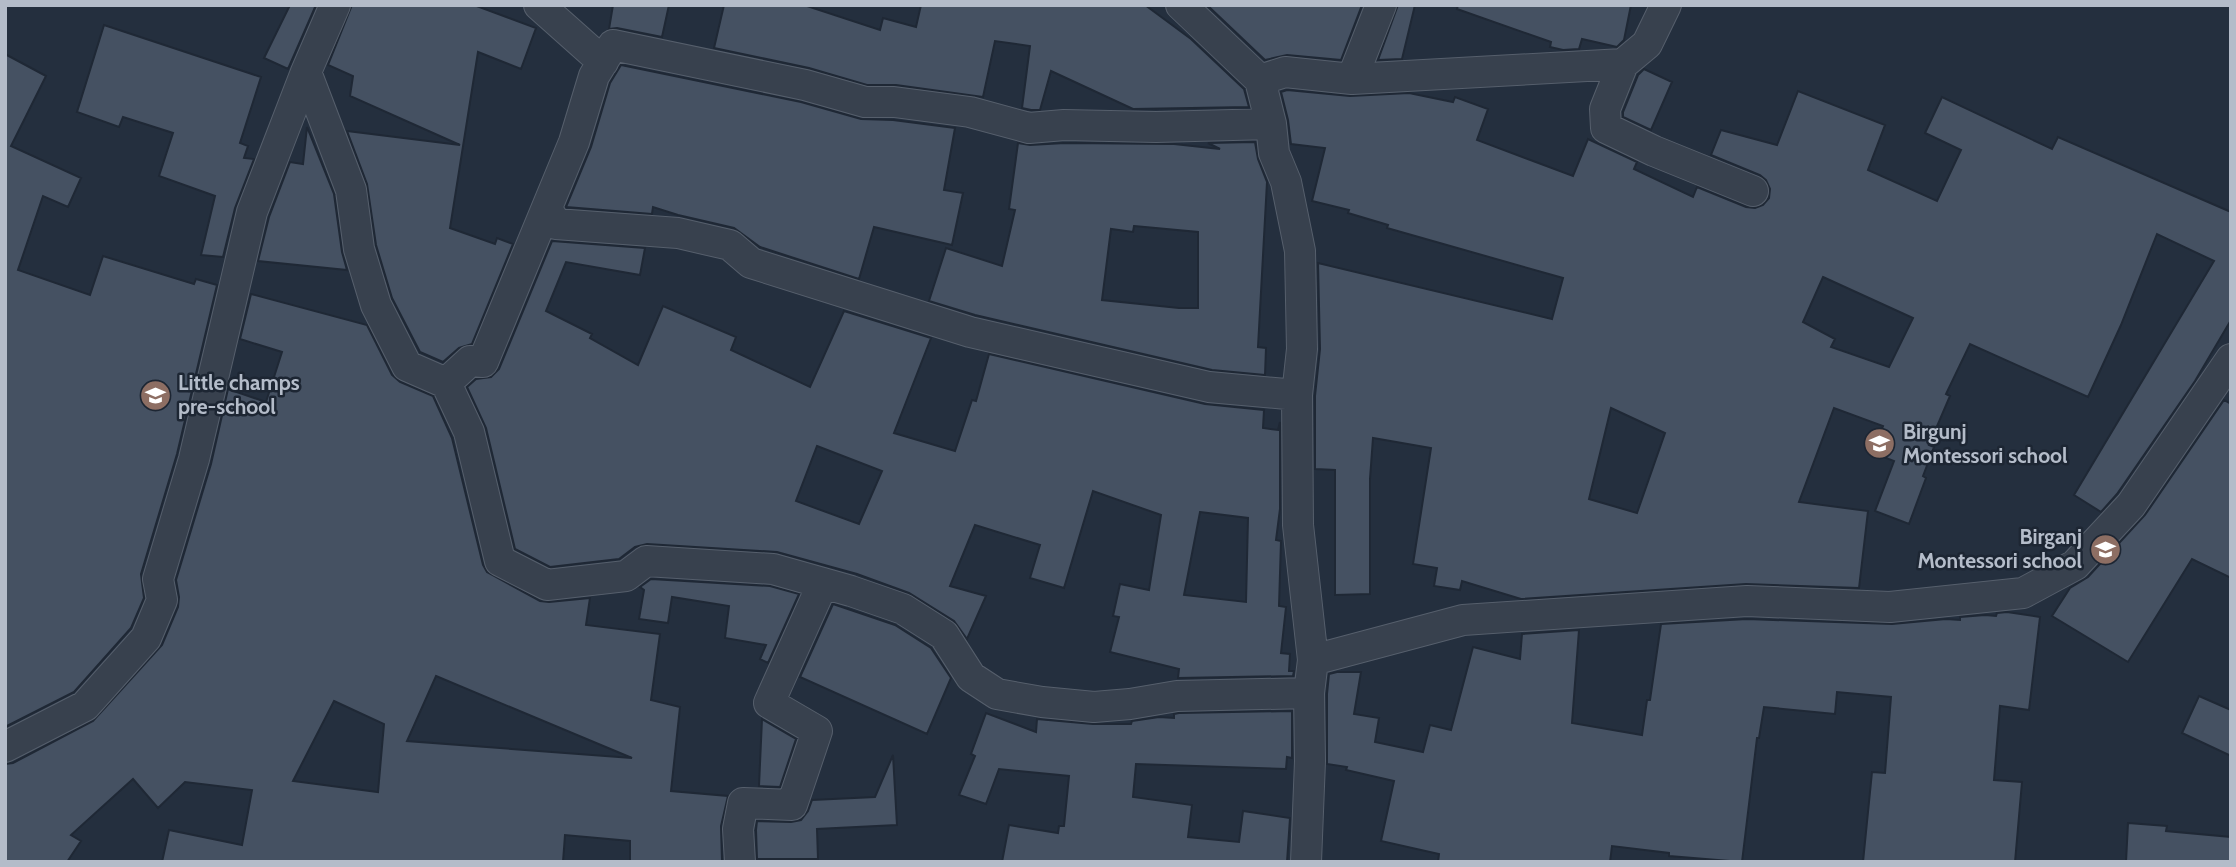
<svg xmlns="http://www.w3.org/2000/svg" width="2236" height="867" viewBox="0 0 2236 867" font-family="Cabin,sans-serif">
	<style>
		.building { fill: #455162; stroke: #1f2835; stroke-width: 2; fill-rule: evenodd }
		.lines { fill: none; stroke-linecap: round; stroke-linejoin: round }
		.minor-casing { stroke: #565f6c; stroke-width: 32 }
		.minor { stroke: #38414e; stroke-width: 30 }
		.labels { text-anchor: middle; stroke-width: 5; stroke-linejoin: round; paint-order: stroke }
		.poi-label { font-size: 21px; font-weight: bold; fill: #b4bcc9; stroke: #1d2633; text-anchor: start }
	</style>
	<rect width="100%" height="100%" fill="#242f3e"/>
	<path class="building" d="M 290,5 L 316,5 L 288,69 L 264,58 Z
		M 352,5 L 474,5 L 536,28 L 521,69 L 478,52 L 450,228 L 495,244 L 497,238 L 513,244 L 472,344 L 459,348 L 443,362 L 420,352 L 392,298 L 376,245 L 367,184 L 347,131 L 460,145 L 350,96 L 353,76 L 328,65 Z
		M 613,5 L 669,5 L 662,37 L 617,28 L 609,29 Z
		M 724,5 L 804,5 L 880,30 L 883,18 L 916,27 L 921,5 L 1145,5 L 1191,39 L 1244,89 L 1249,107 L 1133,109 L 1051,71 L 1040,110 L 1031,110 L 1022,108 L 1030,46 L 995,41 L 983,97 L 896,85 L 867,85 L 809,68 L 714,48 Z
		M 1207,5 L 1362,5 L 1341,60 L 1287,55 L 1265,60 Z
		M 1398,5 L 1415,5 L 1402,59 L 1378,60 Z
		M 1458,5 L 1631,5 L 1624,40 L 1617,47 L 1582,39 L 1579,49 L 1563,50 L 1550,47 L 1551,42 L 1457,9 Z
		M 104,25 L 261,77 L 240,143 L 248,146 L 244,158 L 254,159 L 235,208 L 223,257 L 201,255 L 215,196 L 159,176 L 173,133 L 123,117 L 119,127 L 77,112 Z
		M 5,54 L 46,76 L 11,146 L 81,178 L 68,207 L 43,196 L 18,270 L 90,295 L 103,256 L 194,284 L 196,279 L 217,285 L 177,454 L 141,574 L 144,598 L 131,628 L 74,692 L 5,727 Z
		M 621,65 L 801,102 L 861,119 L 893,120 L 955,128 L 944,190 L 963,193 L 952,245 L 874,227 L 859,279 L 760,247 L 734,228 L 678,215 L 653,207 L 652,214 L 566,207 L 591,147 L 610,83 Z
		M 1644,69 L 1672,82 L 1651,130 L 1623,117 L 1623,112 L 1638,75 Z
		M 1287,90 L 1350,96 L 1409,93 L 1453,102 L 1455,97 L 1488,109 L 1477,140 L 1573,176 L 1588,139 L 1637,162 L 1634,169 L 1693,197 L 1697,187 L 1746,207 L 1755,208 L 1763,205 L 1769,198 L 1770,189 L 1766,180 L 1760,175 L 1711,155 L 1721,130 L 1777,145 L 1798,91 L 1885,125 L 1868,170 L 1937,201 L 1961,150 L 1925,133 L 1942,97 L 2052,149 L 2058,137 L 2231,212 L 2231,320 L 2195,381 L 2117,494 L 2101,512 L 2074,495 L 2214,261 L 2157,234 L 2121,325 L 2088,397 L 1970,344 L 1946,394 L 1950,396 L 1929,445 L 1934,447 L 1923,476 L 1926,478 L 1909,524 L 1875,511 L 1894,461 L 1886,458 L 1890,447 L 1877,442 L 1883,426 L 1834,408 L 1799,502 L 1868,511 L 1859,588 L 1746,584 L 1521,599 L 1462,581 L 1460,590 L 1434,586 L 1437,568 L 1413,564 L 1431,448 L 1373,438 L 1370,479 L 1370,594 L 1335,595 L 1335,470 L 1315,469 L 1315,396 L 1320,349 L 1318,263 L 1552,319 L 1563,278 L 1387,228 L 1388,225 L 1348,213 L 1349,210 L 1312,201 L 1325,148 L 1291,144 L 1288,120 L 1281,92 ZM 1823,277 L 1913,318 L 1889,367 L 1831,347 L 1835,339 L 1803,322 ZM 1611,408 L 1665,433 L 1637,513 L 1589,499 Z
		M 307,127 L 334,194 L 342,252 L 347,270 L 258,261 L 269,217 L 290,162 L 303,164 Z
		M 1255,142 L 1258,159 L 1267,182 L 1258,347 L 1266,348 L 1265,375 L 1212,370 L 975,315 L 929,301 L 946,248 L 1002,266 L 1015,210 L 1009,209 L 1018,143 L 1030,145 L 1065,143 L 1174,144 L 1220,149 L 1208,143 ZM 1134,226 L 1198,232 L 1198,308 L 1179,308 L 1102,300 L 1111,229 L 1133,232 Z
		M 552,241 L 645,248 L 640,275 L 566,262 L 546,311 L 592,334 L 590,338 L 638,365 L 663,306 L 736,337 L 731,350 L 810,387 L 844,311 L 931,338 L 894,433 L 955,451 L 972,400 L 976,401 L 989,354 L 1205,404 L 1264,410 L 1263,428 L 1278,430 L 1280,422 L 1280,509 L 1276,540 L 1281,541 L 1279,606 L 1286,607 L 1281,653 L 1290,654 L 1289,671 L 1294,671 L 1293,676 L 1178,678 L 1179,669 L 1110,652 L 1119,617 L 1113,616 L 1120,584 L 1149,590 L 1161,515 L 1093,491 L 1064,588 L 1030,578 L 1040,545 L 975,525 L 950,586 L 986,596 L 967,639 L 954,621 L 909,593 L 857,574 L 777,552 L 647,544 L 635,547 L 619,559 L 550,567 L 515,549 L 486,428 L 467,387 L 476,379 L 491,377 L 499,369 ZM 817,446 L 882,471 L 859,524 L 796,501 ZM 1200,512 L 1248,518 L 1246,602 L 1184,595 Z
		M 251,294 L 367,325 L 392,375 L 400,382 L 433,396 L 452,438 L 483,565 L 487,572 L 540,601 L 549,602 L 590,598 L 586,625 L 660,634 L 651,700 L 680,707 L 671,791 L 728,796 L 721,826 L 722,862 L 630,862 L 630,841 L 565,835 L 563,862 L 162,862 L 169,830 L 242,845 L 252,790 L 185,782 L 158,808 L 133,779 L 71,835 L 81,841 L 67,862 L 5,862 L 5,764 L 13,763 L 93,721 L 162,645 L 178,607 L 179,597 L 176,580 L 211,464 L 228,389 L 266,402 L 282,352 L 240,339 ZM 436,676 L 632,758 L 407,741 ZM 334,701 L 384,724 L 378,792 L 293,781 Z
		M 2224,400 L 2231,404 L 2231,578 L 2192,559 L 2128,662 L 2052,616 L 2070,588 L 2088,577 L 2145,515 Z
		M 651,579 L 770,586 L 799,594 L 768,663 L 760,659 L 766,645 L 725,638 L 729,606 L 672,597 L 668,623 L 639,619 L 644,590 L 640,587 Z
		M 833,604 L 895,625 L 931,648 L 951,678 L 927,734 L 800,677 Z
		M 2007,612 L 2040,617 L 2029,710 L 2000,706 L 1994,780 L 2022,782 L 2015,862 L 1863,862 L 1872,772 L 1885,773 L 1891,697 L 1837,692 L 1835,714 L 1764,707 L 1759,738 L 1757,738 L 1742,862 L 1669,856 L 1669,853 L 1612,846 L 1610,862 L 1438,862 L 1439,854 L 1381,841 L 1394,781 L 1346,770 L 1347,767 L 1327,764 L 1327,694 L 1329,674 L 1337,672 L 1361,672 L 1354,714 L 1379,718 L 1375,742 L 1423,752 L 1430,725 L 1451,730 L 1473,647 L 1520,659 L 1522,634 L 1579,630 L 1572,723 L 1642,735 L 1647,700 L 1650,700 L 1661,624 L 1747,619 L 1892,624 L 1946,619 L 1960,620 L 1960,617 L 1985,615 L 1996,616 L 1997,613 Z
		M 2199,696 L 2231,710 L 2231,756 L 2182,733 Z
		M 1292,711 L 1292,758 L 1287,757 L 1286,769 L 1136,764 L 1133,797 L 1192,805 L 1188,837 L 1239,842 L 1243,811 L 1290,818 L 1287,862 L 1002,862 L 1009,825 L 1058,833 L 1059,826 L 1064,826 L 1069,776 L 999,769 L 986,804 L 959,795 L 975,756 L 971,754 L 986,713 L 1036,732 L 1037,719 L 1093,724 L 1131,724 L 1132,721 L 1159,717 L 1174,718 L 1174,714 L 1179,713 Z
		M 762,719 L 796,739 L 780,787 L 759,786 Z
		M 893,755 L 897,825 L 817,829 L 818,859 L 757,859 L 756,830 L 757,821 L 791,822 L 801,820 L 808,811 L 812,800 L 875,797 Z
		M 2128,823 L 2167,826 L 2166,831 L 2231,837 L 2231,862 L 2126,862 Z"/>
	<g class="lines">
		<defs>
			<path id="minor" d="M 539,5 L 603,62
				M 1181,5 L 1260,80 L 1271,124 L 1274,153 L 1286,182 L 1300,251 L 1302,349 L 1297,395 L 1298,525 L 1313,660 L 1309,693 L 1310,761 L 1306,862
				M 1623,64 L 1605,109 L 1606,128 L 1654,151 L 1753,191
				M 306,72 L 351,190 L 359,249 L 376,305 L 407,366 L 446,383 L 469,432 L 500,561 L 547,585 L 626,576 L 646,561 L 773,569 L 851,591 L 903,609 L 944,635 L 971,677 L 997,694 L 1042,702 L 1094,707 L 1130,704 L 1177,696 L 1309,693
				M 1352,79 L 1381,5
				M 1260,80 L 1285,72 L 1352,79 L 1623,64 L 1647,44 L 1666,5
				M 547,209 L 556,224 L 678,233 L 730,245 L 751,263 L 970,332 L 1209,387 L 1297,395
				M 446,383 L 470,361 L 483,362 L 574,142 L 594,76 L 613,45 L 805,85 L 865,102 L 894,102 L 970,112 L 1029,128 L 1064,125 L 1156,127 L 1271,124
				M 1313,660 L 1463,620 L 1747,601 L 1890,607 L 2023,593 L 2075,565 L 2131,505 L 2231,359
				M 5,747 L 85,706 L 146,638 L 162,600 L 158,579 L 194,459 L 252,212 L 306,72 L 335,5
				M 740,862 L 738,829 L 743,803 L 792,805 L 817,731 L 769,703 L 823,583"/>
		</defs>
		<use href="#minor" class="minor-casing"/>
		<use href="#minor" class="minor"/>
	</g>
	<defs>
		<symbol id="school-disc" viewBox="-11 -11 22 22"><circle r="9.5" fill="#8d6e63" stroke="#1d2633"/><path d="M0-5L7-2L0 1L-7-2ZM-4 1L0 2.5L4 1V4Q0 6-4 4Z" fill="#fff"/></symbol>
	</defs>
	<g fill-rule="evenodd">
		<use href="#school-disc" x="138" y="378" width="35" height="35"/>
		<use href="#school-disc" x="1862" y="426" width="35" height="35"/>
		<use href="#school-disc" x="2088" y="532" width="35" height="35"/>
	</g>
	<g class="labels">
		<g class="poi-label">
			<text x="178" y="390">Little champs<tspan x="178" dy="24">pre-school</tspan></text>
			<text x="1903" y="439">Birgunj<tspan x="1903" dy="24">Montessori school</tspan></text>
			<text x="2082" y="544" text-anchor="end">Birganj<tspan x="2082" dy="24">Montessori school</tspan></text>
		</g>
	</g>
	<rect width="2236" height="867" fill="none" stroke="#b4bcc9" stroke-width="14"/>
</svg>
